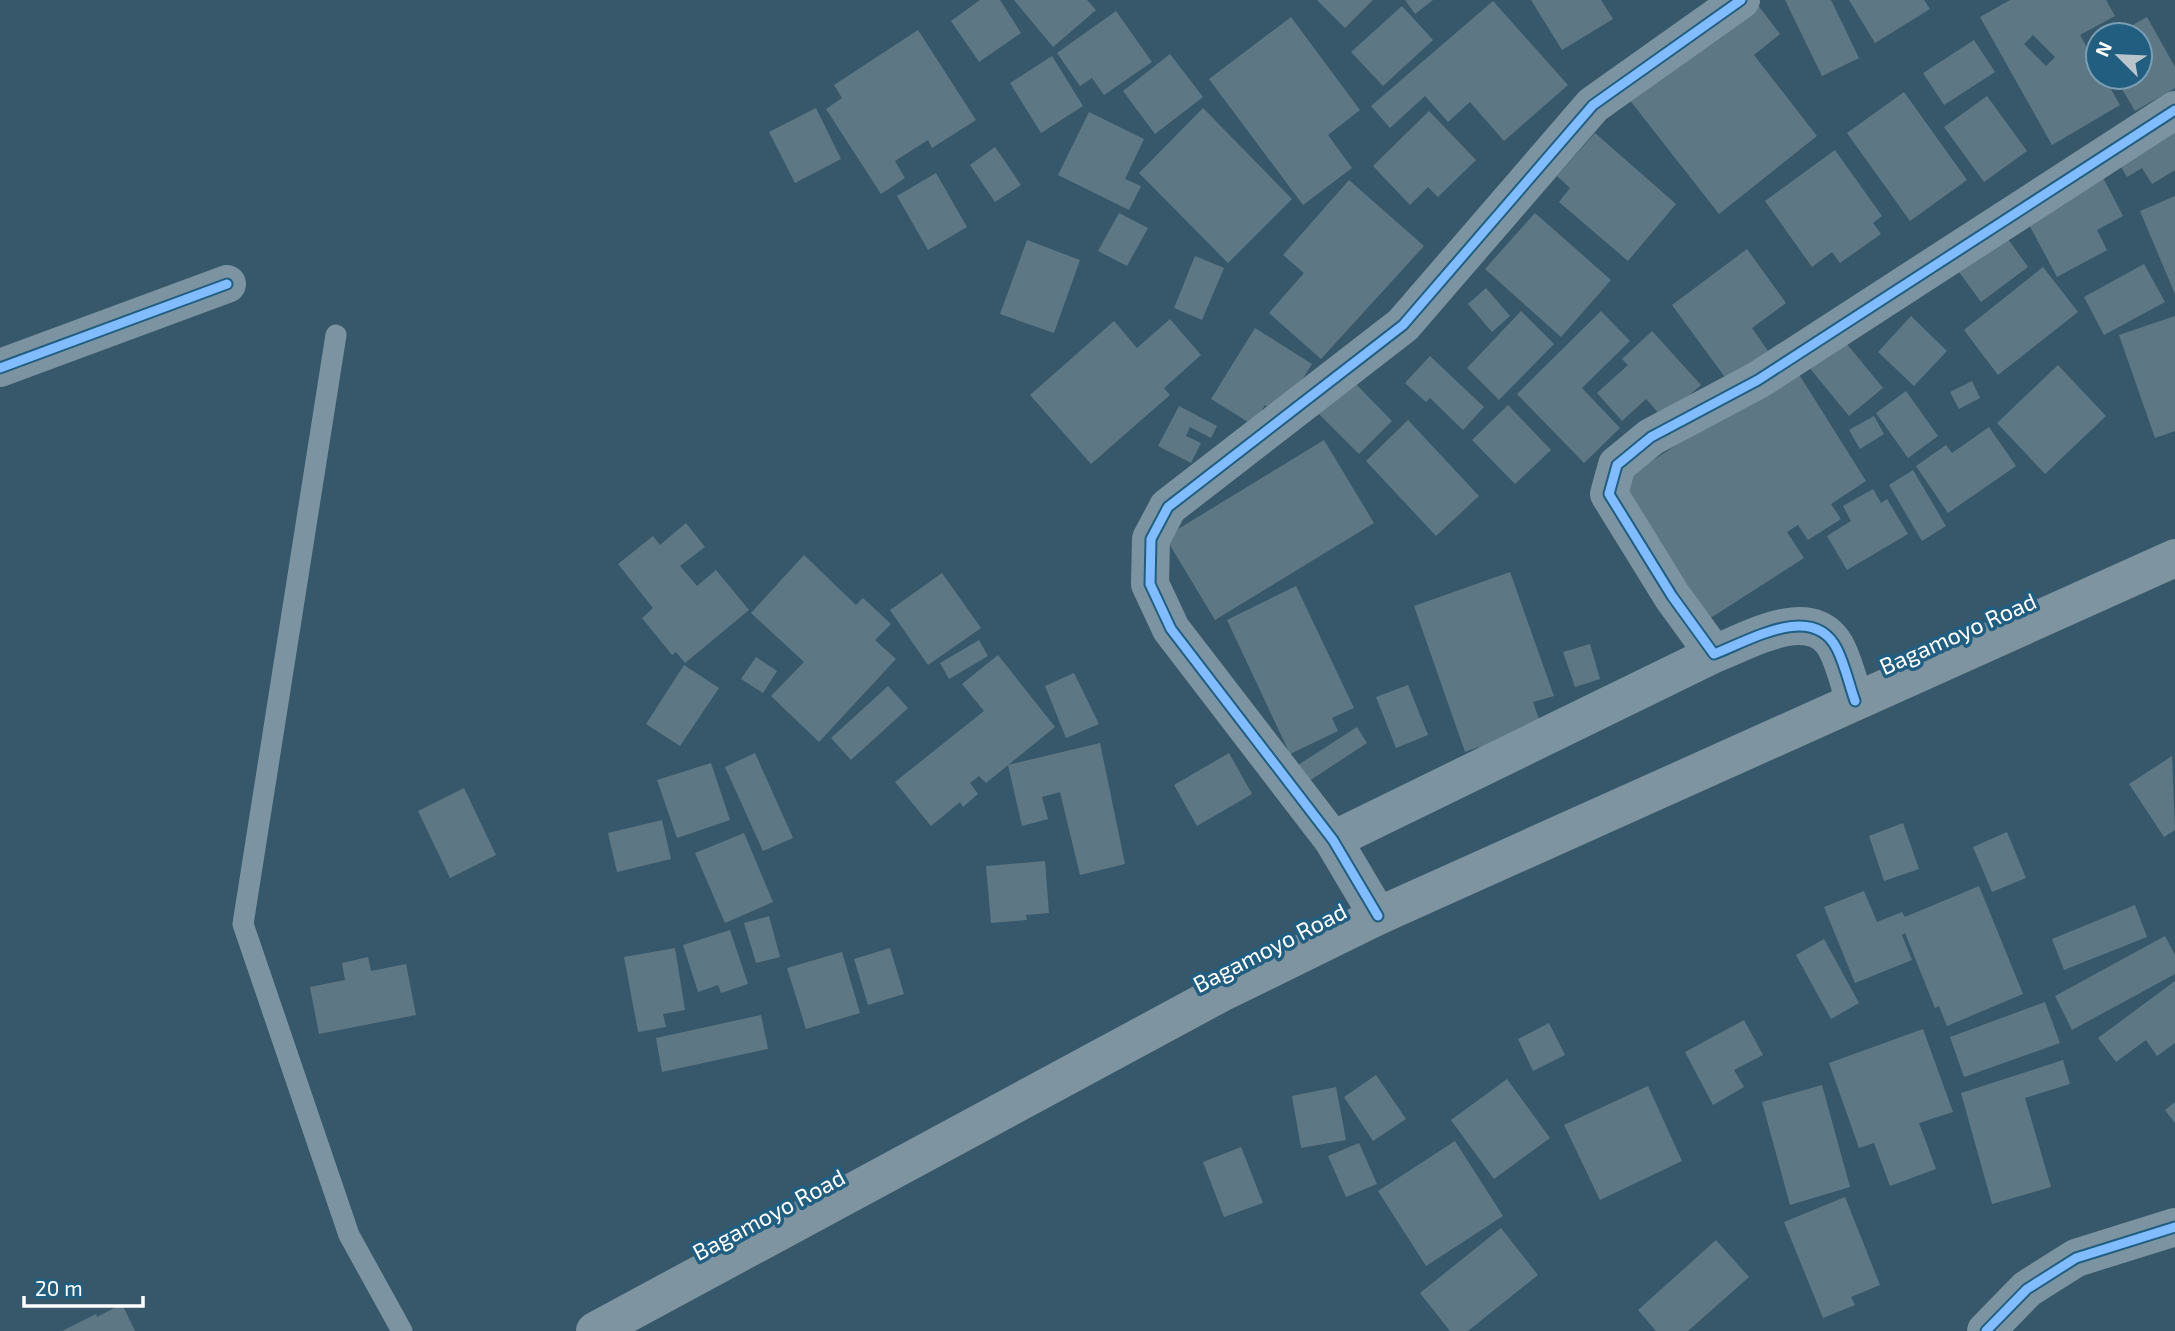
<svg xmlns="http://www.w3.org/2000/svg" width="2175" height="1331" viewBox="0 0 2175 1331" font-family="'Exo 2',sans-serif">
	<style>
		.building { fill: #5e7784; fill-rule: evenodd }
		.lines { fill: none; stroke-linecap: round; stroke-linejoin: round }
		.lane { stroke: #7c94a1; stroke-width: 21 }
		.street { stroke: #7c94a1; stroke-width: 38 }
		.highway { stroke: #7e94a0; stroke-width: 38 }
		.cycleway-casing { stroke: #215e80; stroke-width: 13 }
		.cycleway { stroke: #80bcff; stroke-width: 9 }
		.labels { text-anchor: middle; stroke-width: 7; stroke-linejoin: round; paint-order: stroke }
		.street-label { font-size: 23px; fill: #fff; stroke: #215e80 }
	</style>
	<rect width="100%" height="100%" fill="#37586a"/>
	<path class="building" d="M 980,0 L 1000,0 L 1021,33 L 979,62 L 951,21 Z
		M 1014,0 L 1087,0 L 1096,10 L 1053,47 Z
		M 1317,0 L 1373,0 L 1345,28 Z
		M 1405,0 L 1433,0 L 1415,14 Z
		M 1531,0 L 1601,0 L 1613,19 L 1562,50 Z
		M 1754,0 L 1780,34 L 1754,55 L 1817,136 L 1719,214 L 1621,89 Z
		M 1785,0 L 1831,0 L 1859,58 L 1822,76 Z
		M 1849,0 L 1924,0 L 1930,9 L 1875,43 Z
		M 2010,0 L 2106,0 L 2115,16 L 2080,35 L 2098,67 L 2098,77 L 2104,77 L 2120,105 L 2052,145 L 1980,17 ZM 2033,35 L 2055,57 L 2046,66 L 2024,44 Z
		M 1493,1 L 1568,85 L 1504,141 L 1470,102 L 1448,122 L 1425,96 L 1390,128 L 1371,106 Z
		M 1402,6 L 1433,40 L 1383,86 L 1351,52 Z
		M 1116,11 L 1152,62 L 1104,95 L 1092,78 L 1080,86 L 1057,53 Z
		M 1291,17 L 1360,110 L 1328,135 L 1352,168 L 1303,205 L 1209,79 Z
		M 2147,17 L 2175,67 L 2175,88 L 2135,111 L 2115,77 L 2140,77 L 2140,35 L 2115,35 Z
		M 918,30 L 976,120 L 932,148 L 928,140 L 895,161 L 905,178 L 881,194 L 826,109 L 842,98 L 834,85 Z
		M 1974,40 L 1995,72 L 1944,105 L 1923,73 Z
		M 1170,54 L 1203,97 L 1155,134 L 1123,91 Z
		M 1052,56 L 1083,106 L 1041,133 L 1010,83 Z
		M 1904,92 L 1967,180 L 1910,221 L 1847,133 Z
		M 1987,96 L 2027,151 L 1984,182 L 1944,127 Z
		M 2175,98 L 2175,170 L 2152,184 L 2142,168 L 2127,177 L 2105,140 Z
		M 816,108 L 841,159 L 795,183 L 769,132 Z
		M 1203,108 L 1292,199 L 1228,263 L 1139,173 Z
		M 1429,111 L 1476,160 L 1438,197 L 1428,187 L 1410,205 L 1373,166 Z
		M 1089,112 L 1144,139 L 1125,179 L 1141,186 L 1129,210 L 1058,175 Z
		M 1595,133 L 1676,204 L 1628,261 L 1559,202 L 1570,188 L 1557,176 Z
		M 995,147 L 1021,185 L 995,202 L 970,165 Z
		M 1835,150 L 1882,216 L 1873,223 L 1881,234 L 1840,263 L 1832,252 L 1812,267 L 1765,201 Z
		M 2096,164 L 2123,216 L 2097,230 L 2107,250 L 2057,277 L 2019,206 Z
		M 936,173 L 967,227 L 928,250 L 897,196 Z
		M 1349,180 L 1424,246 L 1321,359 L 1269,313 L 1304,273 L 1283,255 Z
		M 2175,196 L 2175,294 L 2140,211 Z
		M 1119,213 L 1148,228 L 1127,266 L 1098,251 Z
		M 1535,213 L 1611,280 L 1561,337 L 1485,269 Z
		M 1995,221 L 2028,267 L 1981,302 L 1948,257 Z
		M 1027,240 L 1080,260 L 1054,333 L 1000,314 Z
		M 1747,249 L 1786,303 L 1752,328 L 1770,354 L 1730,384 L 1672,305 Z
		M 1195,256 L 1224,268 L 1202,320 L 1174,308 Z
		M 2144,264 L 2165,302 L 2104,335 L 2084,297 Z
		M 2043,267 L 2078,312 L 1998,375 L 1964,330 Z
		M 1486,288 L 1510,316 L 1492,332 L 1468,304 Z
		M 1521,311 L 1554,344 L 1499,400 L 1467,368 Z
		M 1601,311 L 1630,341 L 1582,388 L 1620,428 L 1584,463 L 1517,394 Z
		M 1911,316 L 1947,351 L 1914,386 L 1878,352 Z
		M 2175,316 L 2175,431 L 2155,438 L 2119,335 Z
		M 1170,319 L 1201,355 L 1164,388 L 1170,395 L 1091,464 L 1030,395 L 1114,321 L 1137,348 Z
		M 1255,328 L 1312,364 L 1280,415 L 1265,405 L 1253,425 L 1211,399 Z
		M 1652,331 L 1701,385 L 1663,418 L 1646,399 L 1622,421 L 1597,393 L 1628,365 L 1622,359 Z
		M 1842,338 L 1883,388 L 1849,416 L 1808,366 Z
		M 1430,356 L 1484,407 L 1463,430 L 1430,398 L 1426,402 L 1405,383 Z
		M 2058,365 L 2106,416 L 2045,474 L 1997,423 Z
		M 1795,368 L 1866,481 L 1831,504 L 1841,519 L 1808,540 L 1798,525 L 1787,532 L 1804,558 L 1709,619 L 1621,481 Z
		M 1350,378 L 1392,421 L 1359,454 L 1316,411 Z
		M 1972,381 L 1980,398 L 1959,409 L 1950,392 Z
		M 1906,391 L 1938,436 L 1908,458 L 1876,413 Z
		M 1508,405 L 1551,450 L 1515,484 L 1472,440 Z
		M 1179,406 L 1217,426 L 1211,438 L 1190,427 L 1186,436 L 1201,443 L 1191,463 L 1158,446 Z
		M 1874,416 L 1884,434 L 1860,449 L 1849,430 Z
		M 1408,420 L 1479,496 L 1436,536 L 1366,461 Z
		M 1989,427 L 2016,466 L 1948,513 L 1916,466 L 1946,445 L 1952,453 Z
		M 1324,440 L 1374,523 L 1215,620 L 1165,537 Z
		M 1913,470 L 1946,526 L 1922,541 L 1889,485 Z
		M 1873,489 L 1881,503 L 1887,499 L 1908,534 L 1847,570 L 1827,536 L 1851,521 L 1843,506 Z
		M 686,523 L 705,547 L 680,566 L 697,586 L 716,570 L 749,610 L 685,663 L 676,652 L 672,655 L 642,618 L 653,608 L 618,564 L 653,536 L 660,545 Z
		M 804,555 L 856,605 L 863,598 L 891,624 L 875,640 L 896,659 L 819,742 L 771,696 L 804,662 L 751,613 Z
		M 1510,572 L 1554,696 L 1533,702 L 1541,725 L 1481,756 L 1479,747 L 1465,752 L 1414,606 Z
		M 942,573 L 981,628 L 928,665 L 890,610 Z
		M 1296,586 L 1354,708 L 1332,718 L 1338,731 L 1290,754 L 1227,620 Z
		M 979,640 L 988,656 L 949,679 L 940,663 Z
		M 1590,644 L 1600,679 L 1575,687 L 1563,652 Z
		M 998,655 L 1055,727 L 986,783 L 979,776 L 970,783 L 978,794 L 963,807 L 960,802 L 931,826 L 895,782 L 984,711 L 962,684 Z
		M 756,657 L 777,671 L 763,693 L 741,679 Z
		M 684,665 L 719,688 L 680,746 L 646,724 Z
		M 1074,673 L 1099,724 L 1066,738 L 1045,686 Z
		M 1408,685 L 1428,735 L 1396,748 L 1376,697 Z
		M 888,686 L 908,708 L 851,760 L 831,738 Z
		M 1357,727 L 1367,743 L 1306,783 L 1295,767 Z
		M 1100,743 L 1125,864 L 1080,875 L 1060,792 L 1042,797 L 1048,819 L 1022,826 L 1008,765 Z
		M 755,753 L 793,838 L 763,851 L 725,767 Z
		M 1229,753 L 1252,794 L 1197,826 L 1174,785 Z
		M 2172,756 L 2175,830 L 2164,837 L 2129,784 Z
		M 711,763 L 730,820 L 677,838 L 657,780 Z
		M 464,788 L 496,855 L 450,878 L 418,811 Z
		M 662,820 L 671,859 L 617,872 L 608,833 Z
		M 1903,823 L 1919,869 L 1884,881 L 1869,836 Z
		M 2007,832 L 2026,878 L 1992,892 L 1973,847 Z
		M 744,833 L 773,902 L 725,923 L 695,853 Z
		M 1045,861 L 1049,913 L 1026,915 L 1027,920 L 991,923 L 986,866 Z
		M 1979,886 L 2023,994 L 1947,1026 L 1939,1006 L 1935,1008 L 1905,933 L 1902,935 L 1912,960 L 1855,983 L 1824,907 L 1864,891 L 1877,922 L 1902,912 L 1905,917 Z
		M 2135,905 L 2147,937 L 2064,970 L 2052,939 Z
		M 769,916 L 780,957 L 756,963 L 744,923 Z
		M 730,930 L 748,984 L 721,993 L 718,985 L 698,992 L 683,945 Z
		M 2165,936 L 2175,955 L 2175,974 L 2072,1030 L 2055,996 Z
		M 1824,939 L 1859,1003 L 1831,1019 L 1796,955 Z
		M 675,948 L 685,1010 L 663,1014 L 666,1027 L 638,1032 L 624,957 Z
		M 890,948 L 904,994 L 868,1005 L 854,959 Z
		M 842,952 L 860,1013 L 806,1029 L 787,968 Z
		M 368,957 L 371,971 L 406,964 L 416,1015 L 319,1034 L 310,987 L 345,980 L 342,963 Z
		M 2175,981 L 2175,1043 L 2157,1056 L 2146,1040 L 2116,1062 L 2098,1038 Z
		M 2045,1002 L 2060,1043 L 1964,1077 L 1950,1037 Z
		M 761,1015 L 768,1049 L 662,1072 L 656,1038 Z
		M 1744,1020 L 1763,1055 L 1734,1070 L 1744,1087 L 1713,1105 L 1685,1052 Z
		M 1549,1023 L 1565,1055 L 1533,1071 L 1518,1039 Z
		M 1923,1029 L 1953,1112 L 1919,1123 L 1936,1169 L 1890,1186 L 1874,1143 L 1859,1148 L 1829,1063 Z
		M 2063,1060 L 2070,1084 L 2025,1098 L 2051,1187 L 1992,1204 L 1961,1093 Z
		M 1376,1075 L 1406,1119 L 1373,1141 L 1344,1097 Z
		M 1507,1079 L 1550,1138 L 1494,1179 L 1451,1120 Z
		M 1822,1085 L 1850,1187 L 1790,1205 L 1762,1102 Z
		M 1648,1086 L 1682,1161 L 1600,1200 L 1564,1125 Z
		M 1336,1087 L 1346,1140 L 1301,1148 L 1292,1096 Z
		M 2175,1102 L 2175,1123 L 2165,1110 Z
		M 1455,1141 L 1503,1216 L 1426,1266 L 1378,1191 Z
		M 1359,1143 L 1377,1184 L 1346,1197 L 1328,1156 Z
		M 1241,1147 L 1263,1203 L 1224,1217 L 1203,1162 Z
		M 1845,1197 L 1880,1285 L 1851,1297 L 1855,1305 L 1823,1318 L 1784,1222 Z
		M 1501,1228 L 1538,1275 L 1468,1331 L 1450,1331 L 1420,1293 Z
		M 1716,1240 L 1749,1277 L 1688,1331 L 1656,1331 L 1638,1310 Z
		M 122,1304 L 135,1331 L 62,1331 L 96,1314 L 97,1317 Z"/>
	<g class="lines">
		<path class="lane" d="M 336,335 L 243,924 L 349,1235 L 402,1331"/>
		<path class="street" d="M 0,368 L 227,284
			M 1855,701 C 1849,684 1845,665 1837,649 C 1813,601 1749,641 1714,654 L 1672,596 L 1609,494 L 1617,465 L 1651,437 L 1758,380 L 2175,110
			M 1333,840 L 1714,654
			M 1378,916 L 1333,840 L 1171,629 L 1150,584 L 1151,539 L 1168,507 L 1403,325 L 1593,105 L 1741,0
			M 1986,1331 L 2027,1289 L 2076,1258 L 2175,1227"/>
		<path class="highway" d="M 595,1331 L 1221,993 L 1378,916 L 2175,558"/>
		<defs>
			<path id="cycleway" d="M 0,368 L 227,284
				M 1855,701 C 1849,684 1845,665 1837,649 C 1813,601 1749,641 1714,654 L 1672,596 L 1609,494 L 1617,465 L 1651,437 L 1758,380 L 2175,110
				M 1378,916 L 1333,840 L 1171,629 L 1150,584 L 1151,539 L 1168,507 L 1403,325 L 1593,105 L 1741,0
				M 1986,1331 L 2027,1289 L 2076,1258 L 2175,1227"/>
		</defs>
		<use href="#cycleway" class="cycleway-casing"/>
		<use href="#cycleway" class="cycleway"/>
	</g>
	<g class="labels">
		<g class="street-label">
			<text transform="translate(1958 634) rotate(-24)" y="8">Bagamoyo Road</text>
			<text transform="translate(1270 948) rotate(-27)" y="8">Bagamoyo Road</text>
			<text transform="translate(769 1215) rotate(-28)" y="8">Bagamoyo Road</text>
		</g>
	</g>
	<g transform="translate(2119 56) rotate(294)"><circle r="33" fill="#215e80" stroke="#7a9eb3" stroke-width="2"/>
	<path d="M0-5L12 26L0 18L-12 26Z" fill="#b9c5cb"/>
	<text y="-10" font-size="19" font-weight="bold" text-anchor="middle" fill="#ffffff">N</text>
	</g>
	<path d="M24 1296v10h119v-10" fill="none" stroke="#ffffff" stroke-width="3.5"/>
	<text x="35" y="1296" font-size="21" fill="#ffffff" stroke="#215e80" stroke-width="5" paint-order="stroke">20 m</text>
</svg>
